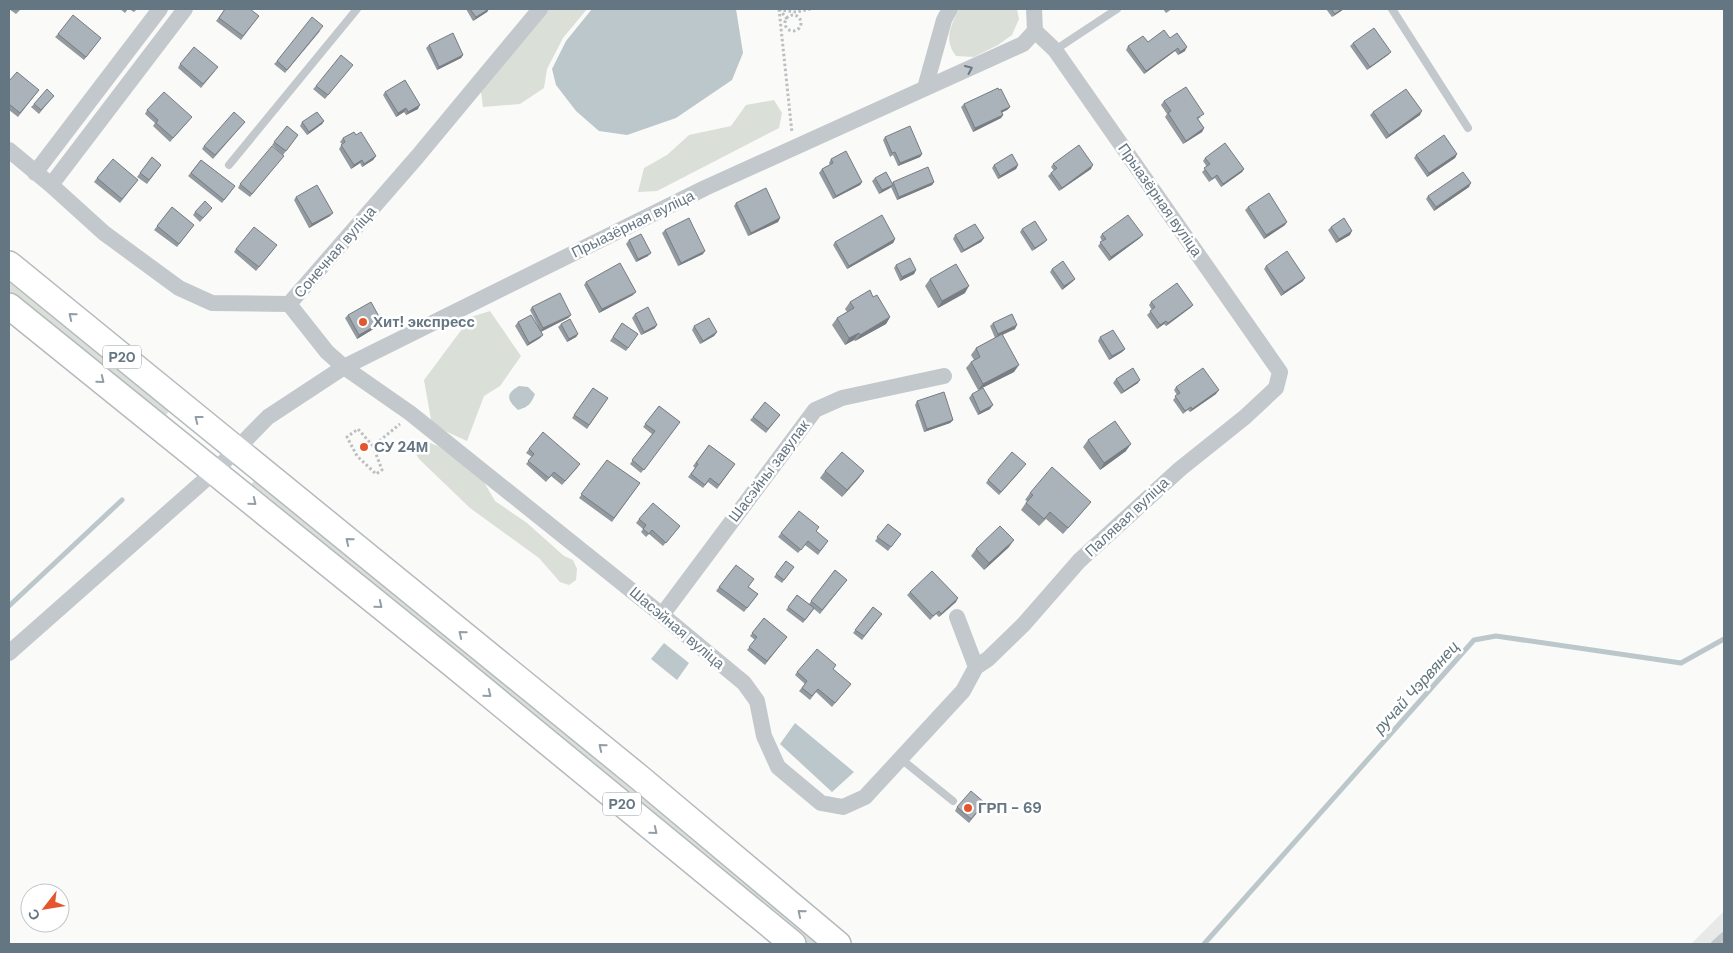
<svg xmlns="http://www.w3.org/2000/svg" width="1733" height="953" viewBox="0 0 1733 953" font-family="'DM Sans',sans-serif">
<rect width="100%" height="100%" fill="#fafaf8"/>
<path fill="#e8e9e9" d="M1723,912L1724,944H1691Z"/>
<path fill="#dadfd7" d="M547,9H587L563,38L547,69L544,88L520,104L483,107L481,92Z
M959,9H1017L1019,19L1012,35L998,45L974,57L956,56C943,39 951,26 959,9Z
M774,100L782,113L779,128L657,191L638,192L644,168L667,155L689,135L731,126L746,105Z
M9,273L173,407L164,417L9,291Z
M490,311L521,356L500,386L484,396L467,441L432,425L424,380L471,317Z
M425,441L438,446L481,477L495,501L527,523L564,556L573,560L577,569L576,580L569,585L560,582L539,558L470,508L419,459L413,449L418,442Z
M257,477L828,944H806L685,841L249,487Z"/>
<path fill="#bbc7cb" d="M592,9H736L743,53L732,80L676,118L627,135L599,131L576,111L556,85L552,69L566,41Z
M519,386L528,387L535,394C531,404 528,407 518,410C507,400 505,394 519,386Z
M664,643L689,663L677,680L651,659Z
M795,723L854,772L832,792L780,744Z"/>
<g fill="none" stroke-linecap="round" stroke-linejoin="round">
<path stroke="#bbc7cb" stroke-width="5" d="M9,606L122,500
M1204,944L1474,640L1496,636L1681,663L1724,639"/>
<defs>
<path id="primary" d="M9,264L640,778L838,944
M9,306L451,663L793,944"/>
</defs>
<use href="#primary" stroke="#b5babe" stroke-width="28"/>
<path stroke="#bbbfc2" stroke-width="3" stroke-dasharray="2.5 2.5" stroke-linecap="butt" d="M779,9L792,133
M785 23a8 8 0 1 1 16 0a8 8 0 1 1-16 0Z
M787,19L780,10L796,12L811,9
M373,446L358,429L347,437L357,456L376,474L382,470L373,446L400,424"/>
<path stroke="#c3c8cc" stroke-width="8" d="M1392,9L1468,128
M1055,50L1117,9
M229,165L357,9
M901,759L953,801
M1715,944L1724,936"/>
<path stroke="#c3c8cc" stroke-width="16" d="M925,88L944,20L950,9
M9,150L51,185L104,233L179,288L212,303L289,304L417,157L540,9
M35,173L160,9
M51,185L185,9
M289,304L327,352L344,367L410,413L662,615L744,683L757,701L764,736L778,767L821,803L843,807L865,797L963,691L976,667L957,617
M662,615L815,410L842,398L944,376
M9,653L215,471L268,417L344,367L705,188L1023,44L1035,31L1034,9
M976,667L988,659L1024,624L1079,561L1180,469L1245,417L1276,388L1280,372L1055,50L1035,31"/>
<use href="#primary" stroke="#fff" stroke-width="25"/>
</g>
<path fill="#929a9f" d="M9,9H21L16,14Z
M120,9H128L125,13Z
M129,9H137L134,12Z
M225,9L259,16L241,40L216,21Z
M466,9H489L487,12L473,21Z
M1163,9H1172L1166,13Z
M1326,9H1344L1332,17Z
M321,30L285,73L274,64L277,61Z
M58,34L101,38L84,60L55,37Z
M1170,38L1185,51L1178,55L1175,51L1144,74L1126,50L1128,46Z
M1353,43L1388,55L1367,70L1350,46Z
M429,45L463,55L461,58L437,70L426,48Z
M180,64L215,71L201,88L178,68Z
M350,68L325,99L313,89L316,86Z
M9,81L39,90L18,117L9,110Z
M999,90L1010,107L1007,110L1002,112L1003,115L1001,118L973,132L961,107L964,104Z
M385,92L418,109L406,115L404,112L396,117L383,95Z
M51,99L39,114L31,107L34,104Z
M1164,101L1201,117L1198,119L1204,128L1202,132L1183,144L1165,117L1167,114L1161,105Z
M147,110L192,117L170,142L153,126L155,123L145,114Z
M1373,112L1420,115L1386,139L1370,115Z
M324,121L322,124L307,135L300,126L302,122Z
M245,122L213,159L202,149L204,146Z
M287,126L298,135L283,155L272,145Z
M356,135L376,156L373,160L362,167L360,163L351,169L339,149L342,144L340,142L343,138Z
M885,137L922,154L920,157L898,166L893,155L890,157L883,140Z
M1457,154L1455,158L1427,177L1414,158L1416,155Z
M152,157L161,165L147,184L137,177Z
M1205,158L1244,169L1242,172L1221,187L1215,178L1209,182L1202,172L1207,167L1203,161Z
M281,159L250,197L238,188L240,184Z
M831,159L862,182L860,185L833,199L819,173L822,169L830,165L829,163Z
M201,160L235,186L222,203L188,176Z
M1053,164L1091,169L1059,191L1048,176L1051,173L1054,171L1051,167Z
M994,165H1018L1016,169L998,179L992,168Z
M97,178L138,180L120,203L94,182Z
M875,178L892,184L893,182H934L932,185L897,200L891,187L890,188L879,194L872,181Z
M1469,187L1434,211L1426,199L1428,196Z
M296,197L330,216L309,228L294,200Z
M736,203L780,218L778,222L748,236L734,206Z
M172,207L194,225L177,247L154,230Z
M1248,207L1285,225L1264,239L1245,210Z
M212,208L200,222L193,215L195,212Z
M1331,227L1350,235L1336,243L1328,230Z
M1022,229L1044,243L1032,251L1020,232Z
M665,230L703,254L678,266L662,233Z
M1102,234L1140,238L1109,261L1098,246L1102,241L1100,237Z
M955,235L984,238L981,242L961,253L953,239Z
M895,239L893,243L847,269L833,245L835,242Z
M629,240L648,256L636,262L626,244Z
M236,249H274L256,271L234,252Z
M896,265L916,270L914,274L900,281L894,268Z
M1266,266L1303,281L1281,296L1264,269Z
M1052,269L1075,279L1072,282L1062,290L1050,272Z
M930,279L965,293L938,308L925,286Z
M586,282L633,295L599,313L584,285Z
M873,297L890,317L886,324L855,341L854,340L845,345L832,325L837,318L847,312L845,309L850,302Z
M1151,302L1193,305L1190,308L1166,326L1164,324L1157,329L1147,315L1152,310L1149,305Z
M532,307L571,315L568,318L541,332L540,338L527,346L515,326L518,322L538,326L530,310Z
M635,314L655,328L641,335L632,318Z
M348,315L380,325L357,339L345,318Z
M622,323L638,334L626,351L610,341Z
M993,323L1015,329L1002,334L1014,372L978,390L966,368L971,362L974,360L971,355L976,348L995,338L990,326Z
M561,324L578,334L576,337L567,342L558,327Z
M694,326L717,332L714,336L700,344L692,330Z
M1100,337L1125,349L1122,352L1109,360L1098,341Z
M1116,379L1138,383L1121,394L1113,383Z
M1176,387L1216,394L1190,412L1188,410L1183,414L1173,400L1177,395L1174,390Z
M593,388L608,398L587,429L572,418Z
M972,394L990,409L978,415L969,398Z
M917,401L953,420L950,423L924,432L915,405Z
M659,406L680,422L641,473L630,464L652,434L643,427Z
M780,415L766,433L750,420L753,417Z
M1088,440L1126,451L1100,470L1083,447Z
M709,445L735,464L717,489L708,482L703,488L688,477L695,468L693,466Z
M529,449L578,467L562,485L551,476L546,482L526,464L532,457L526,453Z
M607,460L640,483L612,522L579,498Z
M1023,468L999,495L986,483L988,480Z
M825,471H864L842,497L820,478Z
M1030,493L1091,502L1086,508L1063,534L1046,519L1039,526L1021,510L1027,501L1025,500Z
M639,519L680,526L663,546L649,534L646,537L641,532L643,529L636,523Z
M888,524L901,534L888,551L875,541Z
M816,531L828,541L818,555L805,545L798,553L778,537L781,533Z
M1009,547L984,570L971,556L976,549Z
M786,561L794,567L782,583L774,577Z
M835,570L847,580L820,614L814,609L803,623L786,610L797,595L809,604Z
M719,587H749L758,594L744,612L716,591Z
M910,592L956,602L939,617L936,614L930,620L907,595Z
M873,607L882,614L862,640L853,633Z
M764,618L787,637L765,665L747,650L755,640L750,636Z
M833,669L851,684L832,707L816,692L810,700L799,691L805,684L795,675L797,672Z
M985,803L969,823L955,811L957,807Z"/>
<path fill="#777d82" d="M489,9L487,12L473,21L476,17Z
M1342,9H1344L1332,17L1335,14Z
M1187,47L1185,51L1178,55L1180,52Z
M1178,48L1175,51L1144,74L1146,71Z
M1391,52L1388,55L1367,70L1370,67Z
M463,55L461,58L437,70L439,67Z
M420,105L418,109L406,115L408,112Z
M1010,107L1007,110L999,114L1001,111Z
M406,108L404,112L396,117L398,113Z
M1422,111L1420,115L1386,139L1389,135Z
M1003,115L1001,118L973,132L975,128Z
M324,121L322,124L307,135L309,132Z
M1204,128L1202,132L1183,144L1186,141Z
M922,154L920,157L898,166L900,163Z
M1457,154L1455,158L1427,177L1429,173Z
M376,156L373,160L362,167L364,164Z
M362,160L360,163L351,169L354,165Z
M1018,165L1016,169L998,179L1000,176Z
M1093,165L1091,169L1059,191L1062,188Z
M1244,169L1242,172L1221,187L1223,184Z
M862,182L860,185L833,199L836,196Z
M934,182L932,185L897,200L899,197Z
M1471,183L1469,187L1434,211L1436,207Z
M893,185L890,188L879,194L882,190Z
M333,213L330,216L309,228L312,224Z
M780,218L778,222L748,236L751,233Z
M1287,222L1285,225L1264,239L1266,235Z
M1352,231L1350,235L1336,243L1339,239Z
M1143,235L1140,238L1109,261L1111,257Z
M984,238L981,242L961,253L964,250Z
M895,239L893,243L847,269L849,266Z
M1047,240L1044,243L1032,251L1035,248Z
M705,251L703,254L678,266L681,263Z
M651,253L648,256L636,262L638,259Z
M916,270L914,274L900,281L902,277Z
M1305,278L1303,281L1281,296L1284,292Z
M1075,279L1072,282L1062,290L1064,286Z
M969,286L965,293L938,308L942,301Z
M636,292L633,295L599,313L602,309Z
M1193,305L1190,308L1166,326L1168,323Z
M571,315L568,318L540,332L543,328Z
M890,317L886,324L855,341L860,335Z
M1166,321L1164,324L1157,329L1160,325Z
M382,322L380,325L357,339L359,335Z
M657,325L655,328L641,335L644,332Z
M1017,325L1015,329L996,338L998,334Z
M717,332L714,336L700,344L703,341Z
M859,333L854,340L845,345L849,338Z
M578,334L576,337L567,342L569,339Z
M543,335L540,338L527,346L529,343Z
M1125,349L1122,352L1109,360L1112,356Z
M1019,365L1014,372L978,390L983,384Z
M1140,380L1138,383L1121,394L1124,391Z
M1219,390L1216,394L1190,412L1192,409Z
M993,405L990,409L978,415L980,412Z
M953,420L950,423L924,432L927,429Z
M1131,444L1126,451L1100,470L1104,463Z
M864,471L859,478L842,497L847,490Z
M1014,540L1009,547L984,570L989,563Z
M958,598L956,602L939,617L941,614Z"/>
<path fill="#aab3b9" stroke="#777d82" d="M225,9H250L259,16L243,36L219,18Z
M470,9H489L476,17Z
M1331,9H1342L1335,14Z
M73,15L101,38L86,57L58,34Z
M312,17L323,26L287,70L277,61Z
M1374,28L1391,52L1370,67L1353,43Z
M1164,30L1170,38L1177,33L1187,47L1180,52L1178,48L1146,71L1128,46L1143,36L1148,42Z
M453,33L463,55L439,67L429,45Z
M194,47L218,67L203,84L180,64Z
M341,55L353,65L328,95L316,86Z
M17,72L39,90L20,113L9,104V81Z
M405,80L420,105L408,112L406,108L398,113L385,92Z
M1186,87L1204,114L1197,118L1204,128L1186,141L1168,113L1171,111L1164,101Z
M998,88L999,90L1001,89L1010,107L1001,111L1003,115L975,128L964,104Z
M47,89L54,96L41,110L34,104Z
M1406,89L1422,111L1389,135L1373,112Z
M164,92L192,117L173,138L156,123L158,120L147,110Z
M234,112L245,122L215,155L204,146Z
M317,112L324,121L309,132L302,122Z
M287,126L298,135L286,151L274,142Z
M910,126L922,154L900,163L895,152L892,153L885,137Z
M354,132L356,135L361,132L376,156L364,164L362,160L354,165L341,145L345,142L343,138Z
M1444,135L1457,154L1429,173L1416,155Z
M1225,143L1244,169L1223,184L1217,175L1212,179L1204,168L1210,164L1205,158Z
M1079,145L1093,165L1062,188L1051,173L1057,168L1053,164Z
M272,146L284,156L252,194L240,184Z
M846,151L862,182L836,196L822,169L833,163L831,159Z
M1012,154L1018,165L1000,176L994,165Z
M152,157L161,165L149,180L140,173Z
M113,159L138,180L122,199L97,178Z
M201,160L235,186L224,200L191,173Z
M928,167L934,182L899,197L893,182Z
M886,172L893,185L882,190L875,178Z
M1463,172L1471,183L1436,207L1428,196Z
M317,185L333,213L312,224L296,197Z
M766,188L780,218L751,233L736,203Z
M1269,193L1287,222L1266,235L1248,207Z
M205,201L212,208L203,218L195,212Z
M172,207L194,225L179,244L157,226Z
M882,215L895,239L849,266L835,242Z
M1128,215L1143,235L1111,257L1100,242L1106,239L1102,234Z
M689,218L705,251L681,263L665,230Z
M1344,218L1352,231L1339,239L1331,227Z
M1035,221L1047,240L1035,248L1022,229Z
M975,224L984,238L964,250L955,235Z
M254,227L277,245L259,267L236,249Z
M641,234L651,253L638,259L629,240Z
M1287,251L1305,278L1284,292L1266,266Z
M910,258L916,270L902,277L896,265Z
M1063,261L1075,279L1064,286L1052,269Z
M620,263L636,292L602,309L586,282Z
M956,264L969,286L942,301L930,279Z
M1177,283L1193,305L1168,323L1166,321L1160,325L1150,311L1155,307L1151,302Z
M870,290L873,297L877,295L890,317L860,335L859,333L849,338L837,318L854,308L850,302Z
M560,293L571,315L543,328L532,307Z
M371,302L382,322L359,335L348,315Z
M648,307L657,325L644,332L635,314Z
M1012,314L1017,325L998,334L993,323Z
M531,315L543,335L529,343L518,322Z
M709,318L717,332L703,341L694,326Z
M570,319L578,334L569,339L561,324Z
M622,323L638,334L628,348L613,337Z
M1113,330L1125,349L1112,356L1100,337Z
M1002,334L1019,365L983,384L971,362L980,357L976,348Z
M1133,368L1140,380L1124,391L1116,379Z
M1203,368L1219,390L1192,409L1191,407L1185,411L1175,396L1180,393L1176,387Z
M593,388L608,398L589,425L574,415Z
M983,388L993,405L980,412L972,394Z
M944,392L953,420L927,429L917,401Z
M765,402L780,415L768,429L753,417Z
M659,406L680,422L644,470L632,460L655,431L645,424Z
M1115,421L1131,444L1104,463L1088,440Z
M543,432L580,464L565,481L554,472L549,478L528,461L534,454L529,449Z
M709,445L735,464L719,485L710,478L705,485L691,474L698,464L696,463Z
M842,452L864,471L847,490L825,471Z
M1012,452L1026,464L1001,492L988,480Z
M607,460L640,483L614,518L581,494Z
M1052,467L1091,502L1068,528L1050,512L1044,519L1026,503L1033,495L1030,493Z
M653,503L680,526L666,543L652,530L649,534L643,529L646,525L639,519Z
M799,511L819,527L816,531L828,541L820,551L808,541L801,550L781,533Z
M888,524L901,534L891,547L877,537Z
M1000,526L1014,540L989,563L976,549Z
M786,561L794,567L784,580L776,574Z
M736,565L754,579L748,587L758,594L747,608L719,587Z
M835,570L847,580L822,610L811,601Z
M932,571L958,598L941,614L939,611L933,616L910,592Z
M797,595L814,608L805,620L788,607Z
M873,607L882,614L864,636L855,630Z
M764,618L787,637L767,661L749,647L757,637L752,633Z
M817,649L836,665L833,669L851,684L835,703L818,689L812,696L802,688L807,681L797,672Z
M971,791L985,803L971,819L957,807Z"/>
<defs><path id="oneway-chevron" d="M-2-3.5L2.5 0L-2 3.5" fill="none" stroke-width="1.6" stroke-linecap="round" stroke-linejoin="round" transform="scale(1.25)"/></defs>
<use stroke="#6a7a87" href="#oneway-chevron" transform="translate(969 69) rotate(-24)"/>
<g stroke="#939fa8">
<use href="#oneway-chevron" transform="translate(72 316) rotate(-141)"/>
<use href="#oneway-chevron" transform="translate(101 380) rotate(39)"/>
<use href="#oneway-chevron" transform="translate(198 419) rotate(-142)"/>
<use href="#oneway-chevron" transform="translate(253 502) rotate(39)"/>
<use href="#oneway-chevron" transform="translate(349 541) rotate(-141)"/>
<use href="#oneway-chevron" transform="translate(379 605) rotate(39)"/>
<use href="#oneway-chevron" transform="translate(462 634) rotate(-141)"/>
<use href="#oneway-chevron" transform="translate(488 694) rotate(39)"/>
<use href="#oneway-chevron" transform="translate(602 747) rotate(-141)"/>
<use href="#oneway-chevron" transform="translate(654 831) rotate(39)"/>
<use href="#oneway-chevron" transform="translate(801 913) rotate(-140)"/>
</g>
<g fill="#e4572e" stroke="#fff" stroke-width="2">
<circle cx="363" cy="322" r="5"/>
<circle cx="364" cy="447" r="5"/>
<circle cx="968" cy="808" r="5"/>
</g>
<g text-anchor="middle" stroke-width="5" stroke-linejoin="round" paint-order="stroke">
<g fill="#fff" stroke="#939fa8" stroke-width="1">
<rect x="103" y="345.5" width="38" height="23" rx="4"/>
<rect x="603" y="792.5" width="38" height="23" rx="4"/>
</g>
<g font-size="14" font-weight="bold" fill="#657683">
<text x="122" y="362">Р20</text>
<text x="622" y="809">Р20</text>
</g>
<g font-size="15" fill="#657683" stroke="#fff">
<text transform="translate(1160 200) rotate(55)" y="5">Прыазёрная вуліца</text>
<text transform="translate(633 224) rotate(-26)" y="5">Прыазёрная вуліца</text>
<text transform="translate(335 252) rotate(-49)" y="5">Сонечная вуліца</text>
<text transform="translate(769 471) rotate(-53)" y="5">Шасэйны завулак</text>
<text transform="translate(1127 517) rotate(-43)" y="5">Палявая вуліца</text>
<text transform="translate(677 628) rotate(40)" y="5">Шасэйная вуліца</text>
</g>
<g font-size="15" font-weight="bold" fill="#657683" stroke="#fff" text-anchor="start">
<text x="373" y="327">Хит! экспресс</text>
<text x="374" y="452">СУ 24М</text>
<text x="978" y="813">ГРП - 69</text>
</g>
<g font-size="16" font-style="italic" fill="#60757c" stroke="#fff">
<text transform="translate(1416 687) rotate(-48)" y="6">ручай Чэрвянец</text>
</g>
</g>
<rect width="1733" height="953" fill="none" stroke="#657683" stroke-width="20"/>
<g transform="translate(45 908) rotate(239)"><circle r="24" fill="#ffffff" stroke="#c1c8cd"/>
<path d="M0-4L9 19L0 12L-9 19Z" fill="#e4572e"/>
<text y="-8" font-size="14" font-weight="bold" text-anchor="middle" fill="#657683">С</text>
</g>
</svg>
